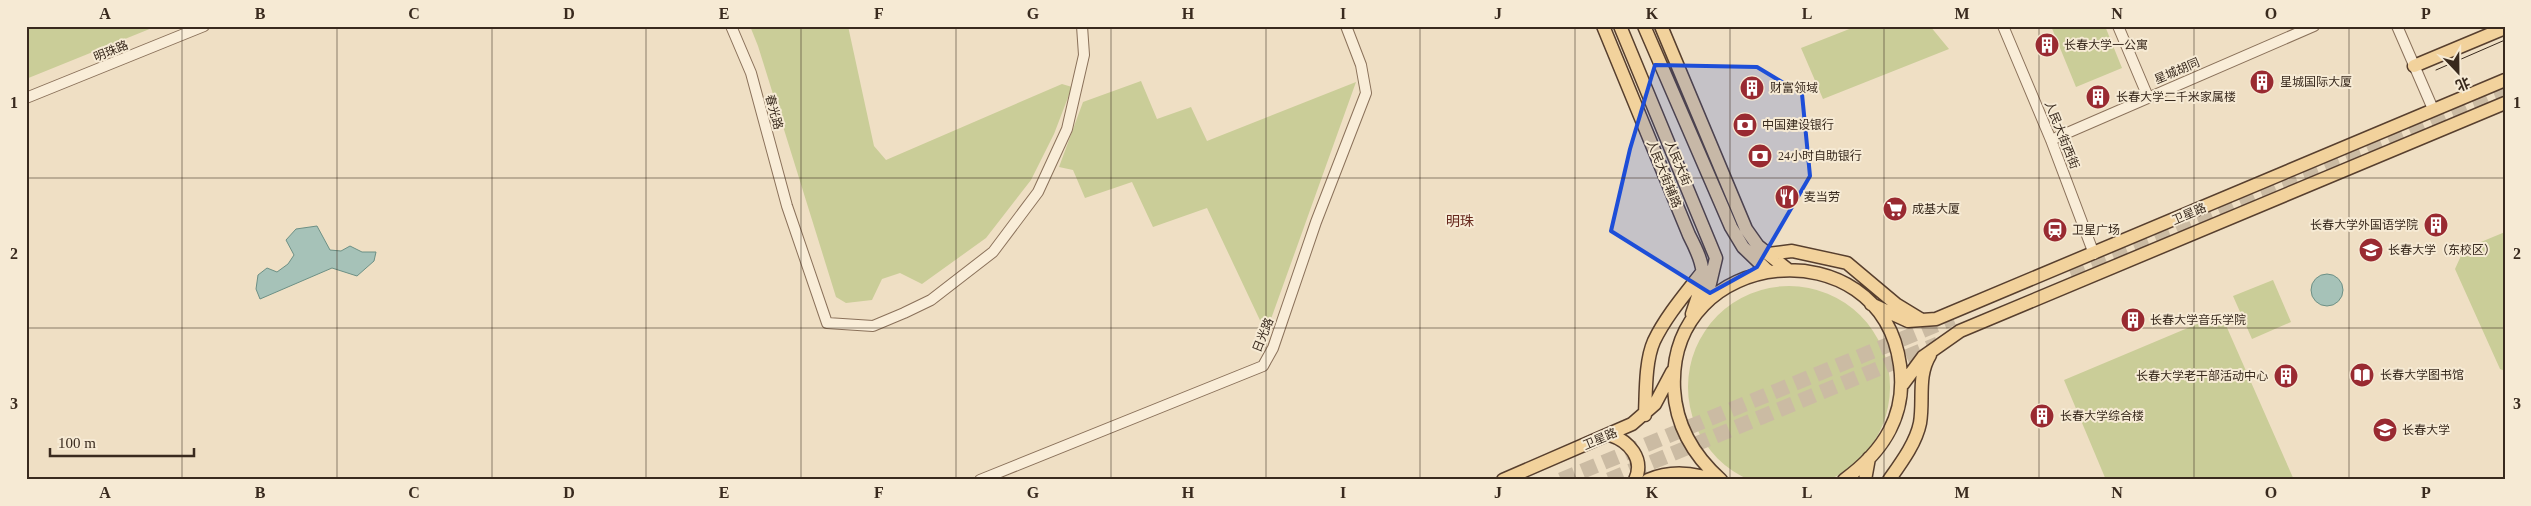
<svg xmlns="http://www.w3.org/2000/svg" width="2531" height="506" viewBox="0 0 2531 506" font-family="'Times New Roman','Noto Sans SC',serif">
<rect width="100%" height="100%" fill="#efdfc4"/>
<path fill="#cacd98" d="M26,26H157L26,79Z
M750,26H848L874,146L886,160L1062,84L1072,87L1054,134L1031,180L986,238L922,284L900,273L882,279L872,300L846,303L836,297L758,46Z
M1857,26H1930L1949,49L1823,99L1801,48Z
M2051,26H2105L2122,68L2076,87Z
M1141,81L1157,119L1191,107L1207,141L1356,82L1266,333L1207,208L1153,227L1132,182L1085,198L1073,170L1059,167L1083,102Z
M2505,232V371L2500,369L2455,269L2464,249Z
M2273,280L2291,322L2252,339L2233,296Z
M1688 387a101 101 0 1 1 202 0a101 101 0 1 1-202 0Z
M2221,314L2294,480H2106L2064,380Z"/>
<path fill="#a6c2b8" stroke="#6d9085" d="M317,226L330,250L341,251L350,246L362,252H376L374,261L357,276L332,268L260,299L256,289L258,275L267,268L277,272L288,264L294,255L286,240L296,229Z
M2311 290a16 16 0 1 1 32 0a16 16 0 1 1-32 0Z"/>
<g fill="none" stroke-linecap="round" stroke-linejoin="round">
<path stroke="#cbbba3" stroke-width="15" stroke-dasharray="15 8" stroke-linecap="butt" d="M2069,270L2505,90
M1561,480L1953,318
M1609,480L1938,344"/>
<defs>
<path id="minor" d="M731,26L751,73L787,206L827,323L873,326L904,313L931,300L993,252L1038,192L1067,129L1084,55L1082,26
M2003,26L2051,140L2094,254
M2118,26L2148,97
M2397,26L2433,109
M26,98L204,26
M2051,140L2314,26
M980,480L1263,366L1273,348L1316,222L1366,93L1361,65L1346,26"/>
<path id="major" d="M1603,26L1689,235C1708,272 1705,275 1692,314
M1620,26L1716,258L1707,296
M1644,26L1731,227L1743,247L1768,271
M1661,26L1746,229L1758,246L1787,269
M2414,66L2505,28
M1768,254L1792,251L1847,263L1897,305L1920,319
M1871,304L1908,321L1936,319L2505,80
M1903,384L1923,357L1960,331L2505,103
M1645,415C1646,393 1645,361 1654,341C1666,316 1686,293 1703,271
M1610,435C1629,441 1645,459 1635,480
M1503,480L1632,424L1655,404L1672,372
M1648,480C1671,470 1693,473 1716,480
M1721,480C1694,456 1676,426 1674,389C1667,245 1881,226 1900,365C1907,415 1884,451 1844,480
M1865,480L1869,458
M1889,480C1901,463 1916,443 1920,423C1924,400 1917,376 1930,355"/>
</defs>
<use href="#minor" stroke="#8a715a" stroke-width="12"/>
<use href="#major" stroke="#573f2e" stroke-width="15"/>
<use href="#minor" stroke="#f9edd8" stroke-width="10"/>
<use href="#major" stroke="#f2d29c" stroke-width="12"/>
<path stroke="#392a1e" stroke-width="1" d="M2436,70L2505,40"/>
</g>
<path fill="#1d4ed8" fill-opacity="0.2" stroke="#1d4ed8" stroke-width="4" stroke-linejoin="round" d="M1655,65L1757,67L1802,94L1810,176L1757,267L1710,293L1611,231L1630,149Z"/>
<path fill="none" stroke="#392a1e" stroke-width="1" stroke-opacity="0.55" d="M182,26V480M337,26V480M492,26V480M646,26V480M801,26V480M956,26V480M1111,26V480M1266,26V480M1420,26V480M1575,26V480M1730,26V480M1884,26V480M2039,26V480M2194,26V480M2349,26V480M26,178H2505M26,328H2505"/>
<defs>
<symbol id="building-disc" viewBox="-11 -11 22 22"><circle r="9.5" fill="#992a31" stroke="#f6ead4"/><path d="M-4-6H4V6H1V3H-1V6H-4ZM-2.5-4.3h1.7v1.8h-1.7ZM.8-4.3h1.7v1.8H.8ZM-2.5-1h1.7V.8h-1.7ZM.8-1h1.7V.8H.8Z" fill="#fff"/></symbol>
<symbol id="bank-disc" viewBox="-11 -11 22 22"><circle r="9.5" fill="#992a31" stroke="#f6ead4"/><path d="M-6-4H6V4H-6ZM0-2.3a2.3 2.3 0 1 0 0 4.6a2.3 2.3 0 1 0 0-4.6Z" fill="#fff"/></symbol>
<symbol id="restaurant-disc" viewBox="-11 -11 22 22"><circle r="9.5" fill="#992a31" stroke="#f6ead4"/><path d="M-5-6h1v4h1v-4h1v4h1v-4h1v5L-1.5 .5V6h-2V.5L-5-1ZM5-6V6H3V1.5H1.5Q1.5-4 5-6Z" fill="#fff"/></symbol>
<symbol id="supermarket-disc" viewBox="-11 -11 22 22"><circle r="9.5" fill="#992a31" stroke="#f6ead4"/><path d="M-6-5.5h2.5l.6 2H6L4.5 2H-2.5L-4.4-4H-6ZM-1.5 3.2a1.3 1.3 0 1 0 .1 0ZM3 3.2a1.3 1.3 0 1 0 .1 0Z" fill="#fff"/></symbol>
<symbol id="station-disc" viewBox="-11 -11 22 22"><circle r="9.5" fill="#992a31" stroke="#f6ead4"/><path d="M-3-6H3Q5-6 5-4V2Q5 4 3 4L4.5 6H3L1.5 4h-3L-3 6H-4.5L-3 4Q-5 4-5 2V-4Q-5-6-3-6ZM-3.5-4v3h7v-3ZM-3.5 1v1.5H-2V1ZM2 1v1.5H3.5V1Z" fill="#fff"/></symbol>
<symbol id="university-disc" viewBox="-11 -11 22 22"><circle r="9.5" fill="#992a31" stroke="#f6ead4"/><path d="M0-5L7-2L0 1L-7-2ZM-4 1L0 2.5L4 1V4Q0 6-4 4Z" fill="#fff"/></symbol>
<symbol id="library-disc" viewBox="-11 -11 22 22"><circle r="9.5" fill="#992a31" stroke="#f6ead4"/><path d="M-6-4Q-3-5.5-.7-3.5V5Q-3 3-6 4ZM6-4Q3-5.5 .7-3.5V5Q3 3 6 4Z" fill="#fff"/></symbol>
</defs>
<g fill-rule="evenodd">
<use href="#building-disc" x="2033" y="31" width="28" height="28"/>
<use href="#building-disc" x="2248" y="68" width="28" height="28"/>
<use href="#building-disc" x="1738" y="74" width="28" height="28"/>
<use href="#building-disc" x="2084" y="83" width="28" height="28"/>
<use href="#bank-disc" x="1731" y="111" width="28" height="28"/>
<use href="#bank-disc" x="1746" y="142" width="28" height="28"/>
<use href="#restaurant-disc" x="1773" y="183" width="28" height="28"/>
<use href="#supermarket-disc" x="1881" y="195" width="28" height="28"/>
<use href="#building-disc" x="2422" y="211" width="28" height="28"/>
<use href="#station-disc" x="2041" y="216" width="28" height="28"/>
<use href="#university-disc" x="2357" y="236" width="28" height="28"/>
<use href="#building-disc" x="2119" y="306" width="28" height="28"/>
<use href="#library-disc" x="2348" y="361" width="28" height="28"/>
<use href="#building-disc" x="2272" y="362" width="28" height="28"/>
<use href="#building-disc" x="2028" y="402" width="28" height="28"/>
<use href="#university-disc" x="2371" y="416" width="28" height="28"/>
</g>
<g text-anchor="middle" stroke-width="4" stroke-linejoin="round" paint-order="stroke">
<g font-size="12" fill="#392a1e" stroke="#f6ead4" text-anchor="start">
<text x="2064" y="49">长春大学一公寓</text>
<text x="2280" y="86">星城国际大厦</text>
<text x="1770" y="92">财富领域</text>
<text x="2116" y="101">长春大学二千米家属楼</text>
<text x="1762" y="129">中国建设银行</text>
<text x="1778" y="160">24小时自助银行</text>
<text x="1804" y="201">麦当劳</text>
<text x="1912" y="213">成基大厦</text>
<text x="2418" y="229" text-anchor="end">长春大学外国语学院</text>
<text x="2072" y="234">卫星广场</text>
<text x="2388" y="254">长春大学（东校区）</text>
<text x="2150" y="324">长春大学音乐学院</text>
<text x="2380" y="379">长春大学图书馆</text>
<text x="2268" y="380" text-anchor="end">长春大学老干部活动中心</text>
<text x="2060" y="420">长春大学综合楼</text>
<text x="2402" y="434">长春大学</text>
</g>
<g font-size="12" fill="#392a1e" stroke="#f6ead4">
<text transform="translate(111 51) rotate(-22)" y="4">明珠路</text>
<text transform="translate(2177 71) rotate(-23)" y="4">星城胡同</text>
<text transform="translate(774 112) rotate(75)" y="4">春光路</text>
<text transform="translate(2062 135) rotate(68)" y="4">人民大街西街</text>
<text transform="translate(1678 163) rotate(67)" y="4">人民大街</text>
<text transform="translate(1664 174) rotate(68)" y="4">人民大街辅路</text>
<text transform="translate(2189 214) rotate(-23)" y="4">卫星路</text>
<text transform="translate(1263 335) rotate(-68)" y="4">日光路</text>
<text transform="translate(1600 439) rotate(-23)" y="4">卫星路</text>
</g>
<g font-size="14" fill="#67281d" stroke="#f6ead4">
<text x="1460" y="226">明珠</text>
</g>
</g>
<rect width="2531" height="506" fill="none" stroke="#f6ead4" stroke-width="55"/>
<g transform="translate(2458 72) rotate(158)" stroke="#f6ead4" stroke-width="4" paint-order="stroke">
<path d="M0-4L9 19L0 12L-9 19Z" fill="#392a1e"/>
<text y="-8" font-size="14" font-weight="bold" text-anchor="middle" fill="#392a1e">北</text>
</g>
<path d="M50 448v8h144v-8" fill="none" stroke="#392a1e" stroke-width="2.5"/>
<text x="58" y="448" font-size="15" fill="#392a1e" stroke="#f6ead4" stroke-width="4" paint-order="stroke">100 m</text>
<rect x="28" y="28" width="2476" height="450" fill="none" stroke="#392a1e" stroke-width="2"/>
<g font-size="16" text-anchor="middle" font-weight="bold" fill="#392a1e">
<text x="105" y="19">A</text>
<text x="260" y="19">B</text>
<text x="414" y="19">C</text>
<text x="569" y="19">D</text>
<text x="724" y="19">E</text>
<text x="879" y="19">F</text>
<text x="1033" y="19">G</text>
<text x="1188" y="19">H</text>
<text x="1343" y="19">I</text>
<text x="1498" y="19">J</text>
<text x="1652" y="19">K</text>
<text x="1807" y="19">L</text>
<text x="1962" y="19">M</text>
<text x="2117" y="19">N</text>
<text x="2271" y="19">O</text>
<text x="2426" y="19">P</text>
<text x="14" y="108">1</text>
<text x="2517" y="108">1</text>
<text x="14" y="259">2</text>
<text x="2517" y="259">2</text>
<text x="14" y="409">3</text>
<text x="2517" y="409">3</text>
<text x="105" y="498">A</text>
<text x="260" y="498">B</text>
<text x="414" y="498">C</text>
<text x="569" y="498">D</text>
<text x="724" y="498">E</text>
<text x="879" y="498">F</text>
<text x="1033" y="498">G</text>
<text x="1188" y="498">H</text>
<text x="1343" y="498">I</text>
<text x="1498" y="498">J</text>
<text x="1652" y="498">K</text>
<text x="1807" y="498">L</text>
<text x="1962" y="498">M</text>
<text x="2117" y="498">N</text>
<text x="2271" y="498">O</text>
<text x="2426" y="498">P</text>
</g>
</svg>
